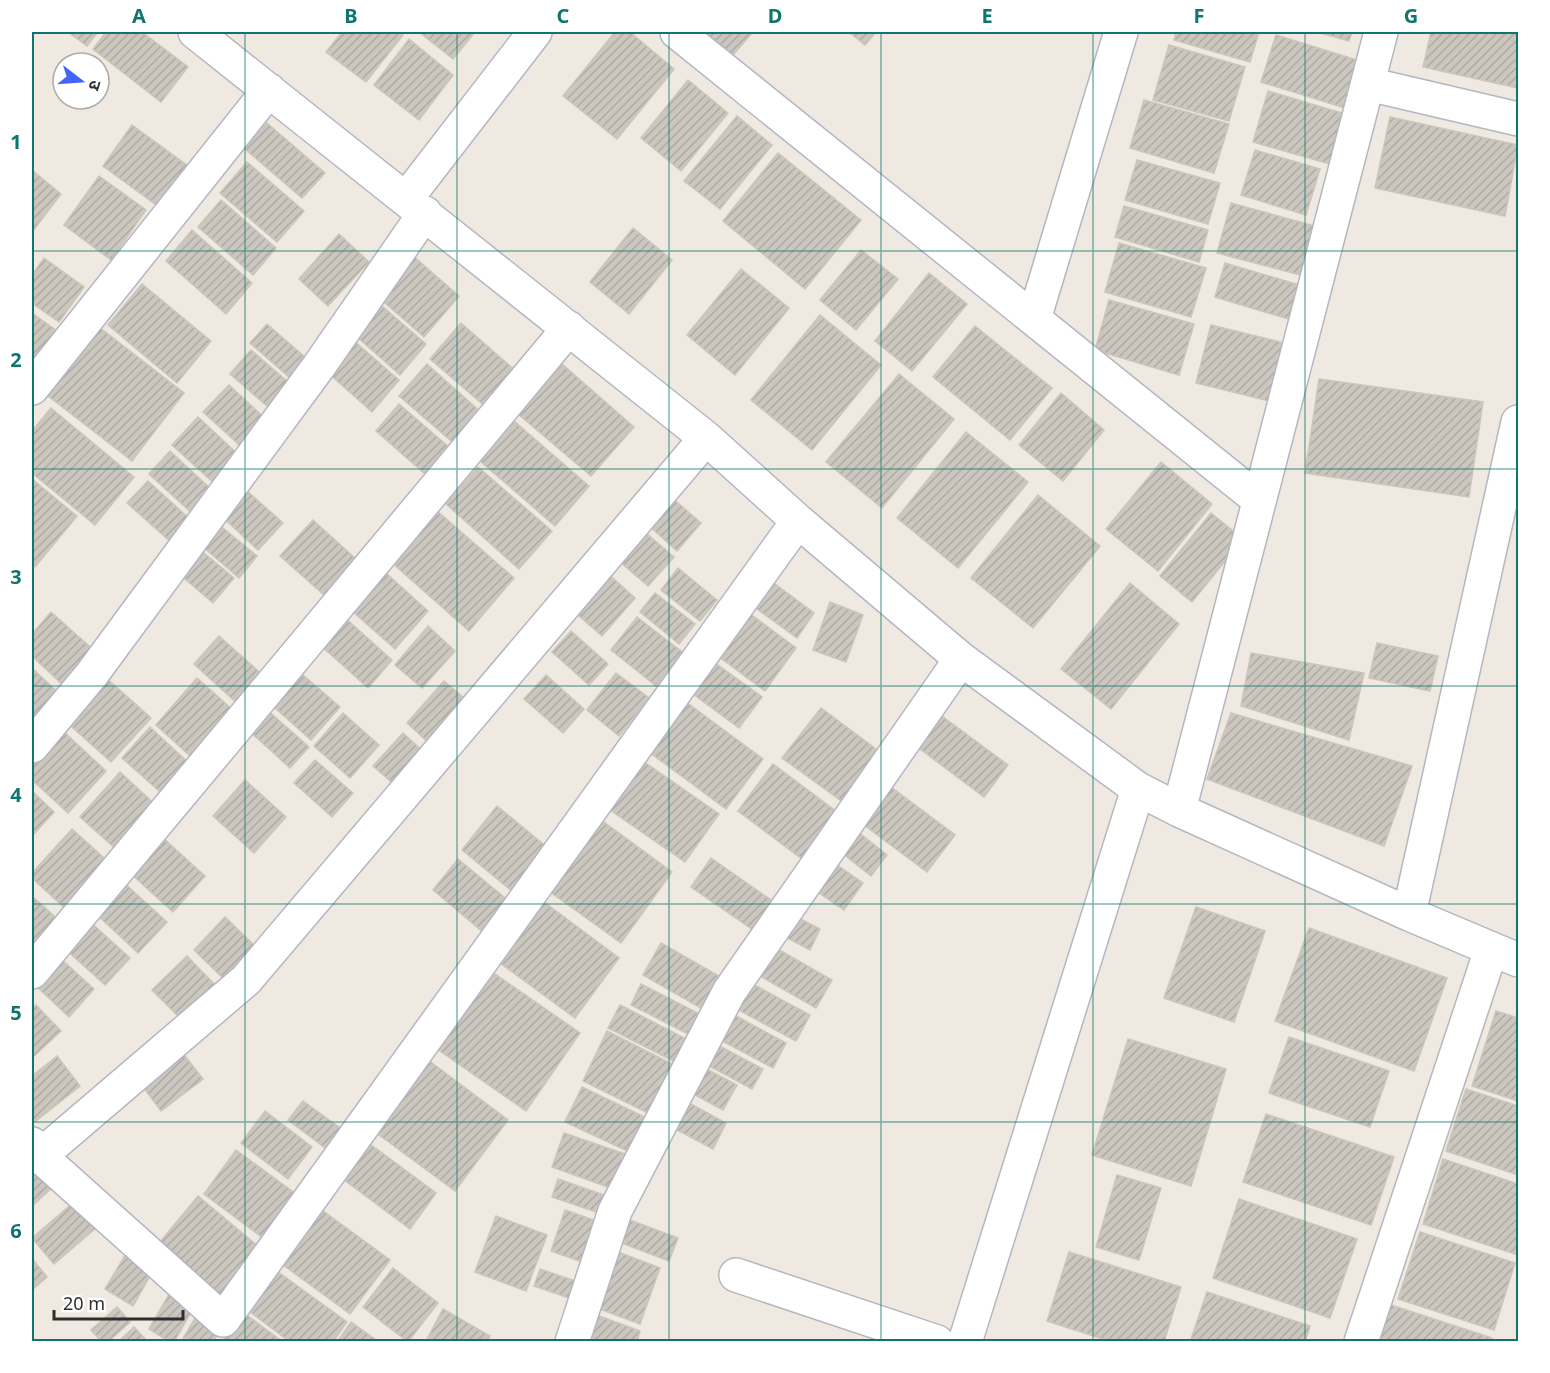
<svg xmlns="http://www.w3.org/2000/svg" width="1550" height="1373" viewBox="0 0 1550 1373" font-family="'Noto Sans','Noto Sans Devanagari',sans-serif">
<defs>
<pattern id="building-hatch" width="6" height="6" patternUnits="userSpaceOnUse" patternTransform="scale(1.5)"><rect width="6" height="6" fill="#cbc7bf"/><path d="M-1 1l2-2M0 6l6-6M5 7l2-2" fill="none" stroke="#afaba4"/></pattern>
</defs>
<rect width="100%" height="100%" fill="#efe9e1"/>
<path fill="url(#building-hatch)" stroke="#cbc5ba" stroke-width="1.5" d="M68,32H98L87,46Z
M106,32H142L188,67L161,102L93,49Z
M342,32H398L403,35L366,82L326,52Z
M419,32H475L453,59Z
M615,32H630L674,69L617,139L563,96Z
M705,32H753L733,55Z
M849,32H876L865,45Z
M1176,32H1259L1250,62L1174,40Z
M1317,32H1352L1349,41Z
M1431,32H1518V88L1423,67Z
M1276,35L1360,61L1345,108L1261,82Z
M409,39L453,75L419,120L374,85Z
M1169,45L1245,67L1229,121L1153,100Z
M688,80L728,113L681,171L641,138Z
M1268,91L1352,116L1337,166L1253,142Z
M1144,100L1229,124L1214,173L1130,148Z
M737,116L772,145L720,209L684,181Z
M1390,117L1518,145L1505,216L1375,188Z
M267,123L325,173L302,198L245,149Z
M132,125L188,166L159,207L103,166Z
M1255,150L1320,169L1306,215L1241,195Z
M778,153L861,220L805,289L723,221Z
M1137,160L1220,183L1208,224L1125,200Z
M247,162L304,211L277,242L220,193Z
M32,170L61,194L32,232Z
M99,176L146,210L111,260L64,225Z
M221,200L276,248L253,275L198,227Z
M1231,203L1322,228L1308,277L1217,253Z
M1124,206L1208,230L1199,262L1115,237Z
M633,228L672,260L629,314L590,282Z
M192,230L252,283L226,314L166,261Z
M339,234L369,262L328,306L299,279Z
M1119,243L1206,268L1191,317L1105,292Z
M861,250L898,279L856,330L820,300Z
M412,255L459,296L424,337L377,296Z
M44,258L84,287L59,322L32,303V275Z
M1225,263L1306,287L1295,321L1215,297Z
M741,269L789,308L735,375L687,335Z
M929,273L967,304L912,371L875,341Z
M142,284L211,341L177,383L108,325Z
M1109,300L1194,324L1179,375L1095,350Z
M382,306L426,344L400,375L356,336Z
M32,313L57,331L32,366Z
M820,315L881,365L812,450L751,400Z
M461,323L517,372L487,408L430,359Z
M267,324L314,365L297,384L250,343Z
M1211,325L1296,346L1281,404L1196,383Z
M975,326L1052,388L1010,440L933,377Z
M99,327L184,393L132,461L47,395Z
M353,340L399,380L372,412L326,371Z
M251,350L295,388L274,412L230,374Z
M427,364L484,415L457,446L399,396Z
M562,364L634,427L591,476L518,414Z
M899,374L954,419L882,508L826,462Z
M1319,379L1483,402L1469,497L1305,473Z
M229,385L272,425L247,452L203,412Z
M1061,393L1104,430L1063,481L1019,445Z
M399,404L457,454L433,481L376,431Z
M51,408L134,477L95,525L32,473V431Z
M198,417L243,459L217,486L172,445Z
M514,421L589,486L555,526L480,461Z
M966,432L1028,482L958,568L897,518Z
M170,451L215,493L194,515L149,474Z
M1161,462L1212,504L1158,571L1106,529Z
M478,467L552,531L519,569L446,504Z
M32,479L77,516L35,567L32,564Z
M148,481L193,522L173,544L127,503Z
M238,483L283,523L258,550L215,510Z
M1038,495L1100,546L1033,628L971,578Z
M671,497L701,523L677,551L647,524Z
M436,510L514,578L469,631L391,562Z
M1211,513L1243,539L1192,602L1160,576Z
M212,519L257,556L239,578L195,540Z
M313,520L356,559L324,595L280,556Z
M646,533L674,557L648,586L620,562Z
M192,543L234,578L213,603L171,567Z
M678,568L717,600L700,621L661,590Z
M604,570L635,598L602,636L570,608Z
M386,573L428,611L395,649L352,611Z
M771,581L814,613L797,638L753,606Z
M1130,583L1179,624L1111,709L1061,669Z
M655,593L695,624L679,644L640,612Z
M830,602L863,615L846,662L813,650Z
M51,612L98,654L67,689L32,656V634Z
M749,613L796,648L765,691L718,656Z
M343,616L392,660L368,688L319,644Z
M637,617L682,652L656,686L611,650Z
M428,626L455,651L422,688L395,665Z
M571,631L608,664L589,685L552,652Z
M219,636L265,677L240,706L194,664Z
M1377,643L1438,656L1430,691L1369,678Z
M1251,653L1364,673L1349,740L1241,706Z
M707,657L762,697L739,728L685,688Z
M32,668L65,699L32,735Z
M296,669L340,707L311,740L267,701Z
M616,673L649,698L619,736L587,710Z
M546,675L584,709L563,733L524,699Z
M104,676L151,718L111,762L64,720Z
M197,678L242,718L200,765L156,725Z
M444,681L469,702L431,745L407,723Z
M678,696L763,759L726,809L641,746Z
M265,708L309,747L290,768L247,729Z
M821,708L888,758L851,808L782,758Z
M935,711L1008,765L984,797L912,743Z
M343,713L379,745L350,778L314,746Z
M1231,713L1412,766L1384,846L1207,779Z
M150,727L194,768L167,798L122,758Z
M62,730L106,771L68,813L32,780V763Z
M403,733L425,753L396,786L373,766Z
M637,757L719,814L685,862L603,805Z
M315,760L353,793L332,817L294,783Z
M773,764L845,818L810,865L738,811Z
M120,772L158,807L118,851L80,817Z
M245,780L286,817L254,853L213,816Z
M887,784L955,835L927,872L860,822Z
M32,791L54,812L32,836Z
M497,806L548,848L513,892L462,850Z
M593,814L672,872L621,943L542,886Z
M853,828L887,855L871,876L837,849Z
M72,829L113,866L70,913L32,878V873Z
M162,837L205,876L173,912L130,873Z
M711,858L778,905L759,934L691,887Z
M827,858L863,883L844,910L809,886Z
M458,859L510,902L484,933L433,890Z
M122,881L167,922L138,953L94,912Z
M32,896L65,926L32,951Z
M540,899L619,958L575,1018L496,960Z
M1196,907L1265,931L1234,1022L1164,998Z
M787,912L820,929L810,950L776,932Z
M225,917L260,951L229,984L194,950Z
M89,921L130,958L105,985L64,948Z
M1309,928L1447,978L1414,1071L1275,1021Z
M661,943L731,983L713,1015L643,975Z
M767,943L832,980L816,1008L751,971Z
M187,956L221,991L187,1025L152,990Z
M60,958L94,989L69,1017L35,985Z
M488,969L580,1033L526,1111L433,1046Z
M749,982L810,1015L796,1041L735,1008Z
M641,984L711,1020L700,1040L631,1005Z
M36,1005L61,1031L32,1058V1010Z
M620,1005L694,1043L683,1066L608,1028Z
M725,1010L786,1043L773,1068L711,1035Z
M1496,1011L1518,1018V1101L1472,1086Z
M607,1031L680,1068L656,1117L583,1081Z
M1289,1037L1389,1071L1370,1127L1269,1093Z
M1128,1039L1226,1069L1191,1186L1092,1155Z
M708,1040L763,1069L752,1089L698,1060Z
M178,1047L203,1079L161,1111L137,1079Z
M57,1056L80,1086L32,1124V1076Z
M428,1060L508,1120L455,1191L374,1131Z
M697,1064L737,1085L723,1110L684,1089Z
M582,1087L653,1121L636,1155L565,1122Z
M1466,1089L1518,1106V1175L1446,1151Z
M678,1097L726,1123L713,1149L664,1123Z
M303,1101L347,1133L332,1153L288,1120Z
M265,1111L312,1147L288,1179L241,1143Z
M1266,1114L1394,1157L1371,1225L1243,1182Z
M564,1133L631,1156L619,1191L552,1167Z
M366,1141L436,1193L410,1229L339,1176Z
M236,1150L304,1200L271,1244L204,1194Z
M1443,1159L1518,1184V1255L1423,1224Z
M32,1160L54,1186L32,1206Z
M1117,1175L1161,1188L1139,1260L1096,1247Z
M558,1179L604,1195L599,1213L552,1197Z
M198,1196L265,1252L223,1303L156,1247Z
M1239,1199L1357,1239L1330,1318L1213,1278Z
M74,1202L96,1228L54,1264L32,1238Z
M315,1205L390,1260L350,1314L275,1259Z
M565,1210L605,1224L591,1265L551,1251Z
M496,1216L547,1235L526,1291L475,1272Z
M619,1216L678,1238L669,1261L611,1239Z
M1420,1232L1515,1263L1494,1330L1398,1299Z
M610,1249L660,1268L640,1324L589,1305Z
M127,1252L154,1269L133,1306L105,1289Z
M1069,1252L1181,1287L1164,1342H1112L1047,1321Z
M34,1261L47,1277L32,1290V1264Z
M393,1268L438,1303L408,1342L363,1307Z
M274,1269L347,1322L333,1342H290L245,1308Z
M540,1269L584,1284L578,1301L534,1286Z
M171,1291L195,1305L174,1342H170L149,1329Z
M1207,1292L1310,1326L1305,1342H1190Z
M1391,1305L1492,1338L1491,1342H1379Z
M117,1307L130,1322L108,1342H102L91,1330Z
M443,1309L490,1336L487,1342L426,1341Z
M588,1312L640,1331L637,1342H577Z
M244,1313L283,1342H222Z
M197,1315L221,1329L213,1342H181Z
M351,1322L379,1342H337Z
M134,1327L148,1342H118Z"/>
<g fill="none" stroke-linecap="round" stroke-linejoin="round">
<defs>
<path id="street" d="M195,32L706,438L798,521L961,659L1138,789L1179,810L1409,914L1518,960
M677,32L1259,500
M1368,84L1518,119
M406,199L535,32
M1034,319L1121,32
M32,388L269,90
M32,746L92,674L319,366L425,213
M1179,810L1381,32
M1409,914L1518,422
M32,972L569,328
M32,1144L40,1156L223,1320L798,521
M40,1156L246,980L706,438
M736,1275L937,1342
M572,1342L615,1211L729,992L961,659
M965,1342L1138,789
M1361,1342L1491,950"/>
</defs>
<use href="#street" stroke="#b4b7c1" stroke-width="36"/>
<use href="#street" stroke="#fff" stroke-width="33"/>
</g>
<path fill="none" stroke="#0f766e" stroke-width="1.5" stroke-opacity="0.55" d="M245,32V1342M457,32V1342M669,32V1342M881,32V1342M1093,32V1342M1305,32V1342M32,251H1518M32,469H1518M32,686H1518M32,904H1518M32,1122H1518"/>
<rect width="1550" height="1373" fill="none" stroke="#ffffff" stroke-width="66"/>
<g transform="translate(81 81) rotate(107)"><circle r="28" fill="#ffffff" stroke="#ababab" stroke-width="1.5"/>
<path d="M0-4.5L10 22L0 15L-10 22Z" fill="#4264fb"/>
<text y="-9" font-size="16" font-weight="bold" text-anchor="middle" fill="#2e2e2e">उ</text>
</g>
<path d="M54 1310v9h129v-9" fill="none" stroke="#2e2e2e" stroke-width="3"/>
<text x="63" y="1310" font-size="18" fill="#2e2e2e" stroke="#ffffff" stroke-width="4.5" paint-order="stroke">20 m</text>
<rect x="33" y="33" width="1484" height="1307" fill="none" stroke="#0f766e" stroke-width="2"/>
<g font-size="20" text-anchor="middle" font-weight="bold" fill="#0f766e">
<text x="139" y="23">A</text>
<text x="351" y="23">B</text>
<text x="563" y="23">C</text>
<text x="775" y="23">D</text>
<text x="987" y="23">E</text>
<text x="1199" y="23">F</text>
<text x="1411" y="23">G</text>
<text x="16" y="149">1</text>
<text x="16" y="367">2</text>
<text x="16" y="584">3</text>
<text x="16" y="802">4</text>
<text x="16" y="1020">5</text>
<text x="16" y="1238">6</text>
</g>
</svg>
